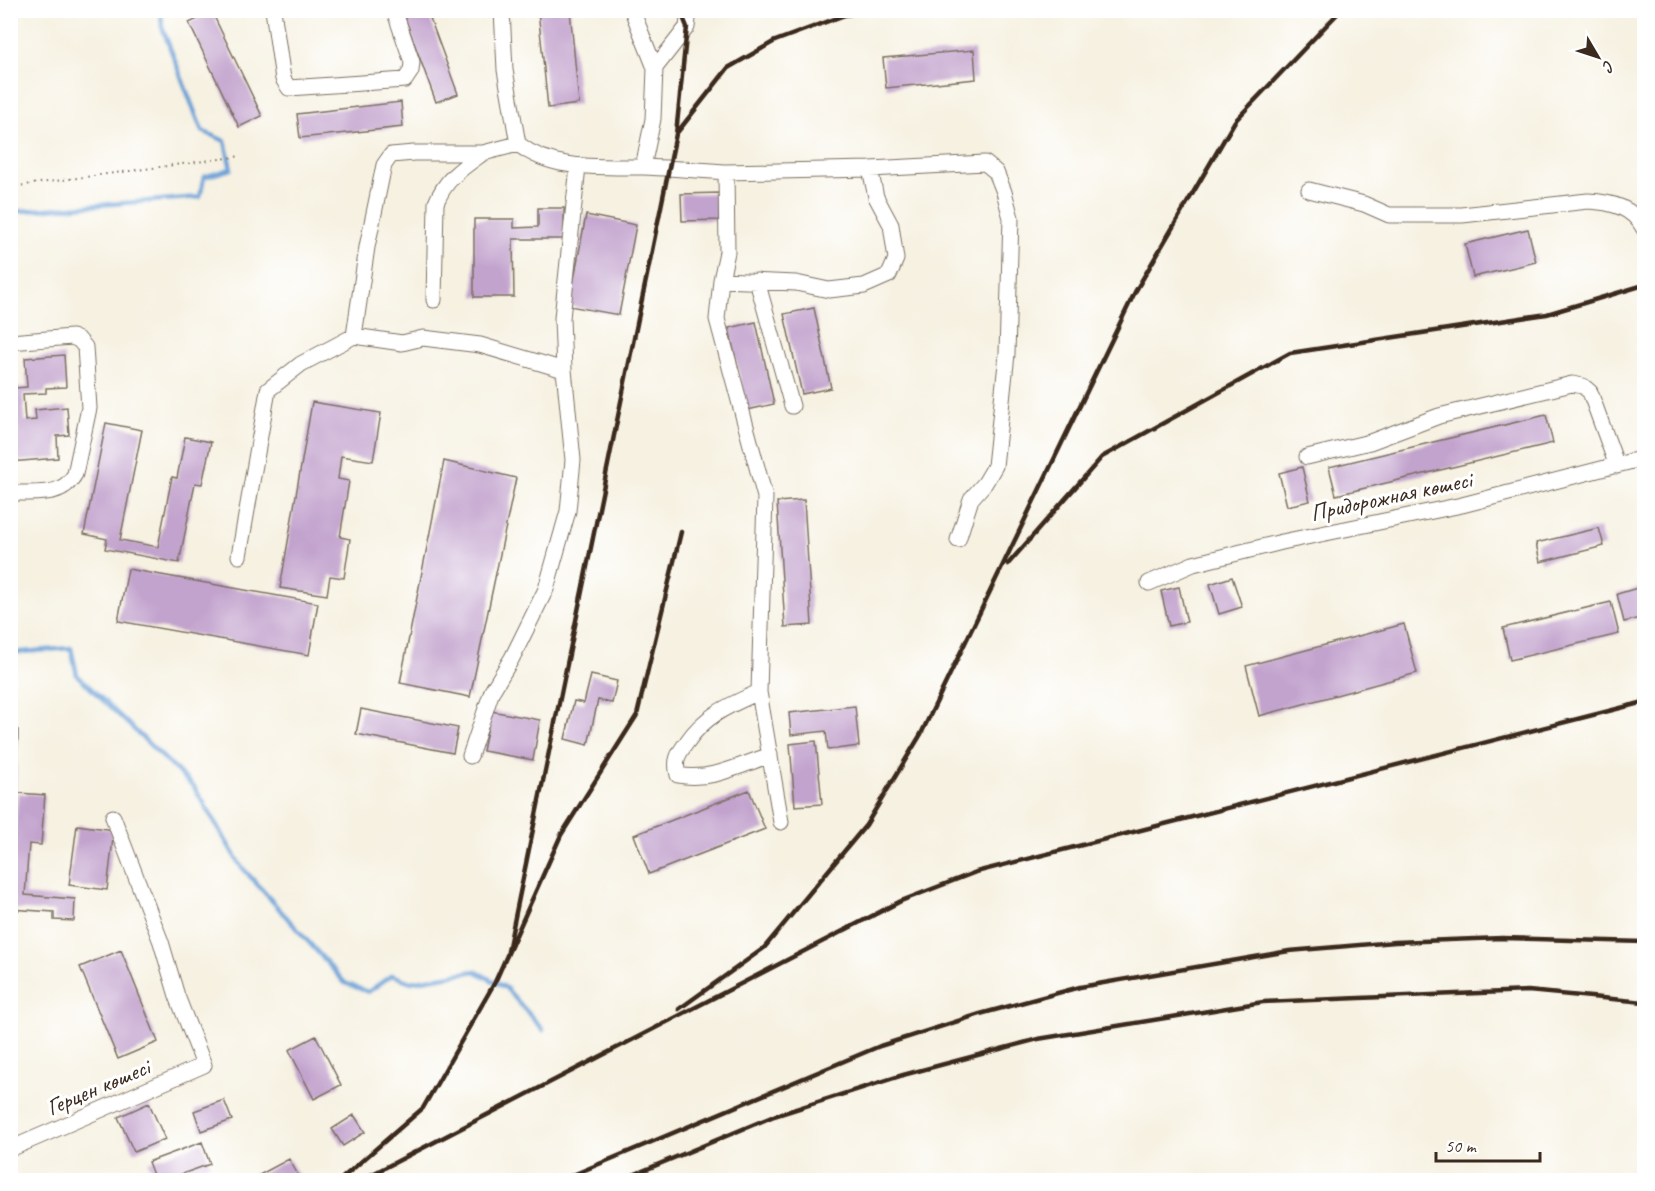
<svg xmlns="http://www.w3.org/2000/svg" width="1655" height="1191" viewBox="0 0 1655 1191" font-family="Caveat,sans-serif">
<rect width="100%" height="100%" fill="#fff"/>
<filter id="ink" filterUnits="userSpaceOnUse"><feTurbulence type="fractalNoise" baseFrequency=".0167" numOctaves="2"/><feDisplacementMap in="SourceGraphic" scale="12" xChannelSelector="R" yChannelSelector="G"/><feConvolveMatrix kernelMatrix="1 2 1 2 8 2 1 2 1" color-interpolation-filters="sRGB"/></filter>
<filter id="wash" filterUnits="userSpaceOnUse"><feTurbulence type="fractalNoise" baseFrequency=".008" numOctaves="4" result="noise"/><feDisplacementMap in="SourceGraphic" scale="24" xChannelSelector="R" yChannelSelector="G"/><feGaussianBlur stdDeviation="1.35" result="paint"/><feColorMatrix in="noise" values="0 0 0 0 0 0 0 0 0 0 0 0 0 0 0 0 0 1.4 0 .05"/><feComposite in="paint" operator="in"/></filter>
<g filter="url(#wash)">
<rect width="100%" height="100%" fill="#f6f1e1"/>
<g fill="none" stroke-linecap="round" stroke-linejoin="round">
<path stroke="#679fd5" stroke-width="4.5" d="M10,212L200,197L204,177L231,169L225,141L202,131L162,27L161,10
M10,653L71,648L77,675L194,787L240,865L345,983L368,992L392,975L411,982L475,971L506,988L543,1030"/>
</g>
<g id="blocks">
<path fill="#c2a3cd" d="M402,10H427L458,94L436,102Z
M538,10H570L579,104L548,108Z
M212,12L262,116L239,127L189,23Z
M974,50L976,79L886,88L883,58Z
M401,102L403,127L300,138L297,114Z
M720,193V220L682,221L681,194Z
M538,208H564V239H513L514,297H474V219H514V228L538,227Z
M586,215L636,225L619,315L569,306Z
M1528,229L1536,262L1473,277L1465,244Z
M814,308L831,388L802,394L784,314Z
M756,322L774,404L747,410L729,328Z
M64,355L66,387L46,388V393L23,394L25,421L36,420L35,410L67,407L69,435L57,436L58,458L10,462V360H12L14,388L27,387L25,358Z
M312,402L381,413L373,461L341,456L338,479L349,481L340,537L350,539L344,578L330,576L327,595L280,588Z
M1546,415L1553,443L1336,495L1329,467Z
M106,423L142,430L120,540L158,547L172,477L177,478L185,437L211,442L202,484L195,483L179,563L105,549L107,539L84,534Z
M444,461L516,478L470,697L400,683Z
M1302,467L1310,501L1287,506L1279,473Z
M804,500L812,625L785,627L777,502Z
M1599,528L1604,546L1540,562L1536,543Z
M128,569L318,603L309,655L118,621Z
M1232,577L1242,607L1219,614L1210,584Z
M1644,586V617L1624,622L1617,594Z
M1179,587L1187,622L1169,626L1161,591Z
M1611,602L1619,634L1510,660L1503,628Z
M1404,624L1417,673L1259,716L1246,666Z
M591,675L617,681L612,703L598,700L588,745L565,739L574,701L584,703Z
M855,706L859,746L828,750L826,731L791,735L789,713Z
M361,709L458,728L453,753L356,734Z
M491,711L540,720L533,760L483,751Z
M10,730H18L15,818H10Z
M816,741L822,804L795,806L790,744Z
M749,790L765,829L649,874L634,835Z
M18,793L45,795L41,845L29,844L25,895L75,899L74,921L54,920V912L10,909V842L14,843Z
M77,825L114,830L107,890L69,885Z
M121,950L158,1042L118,1059L80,967Z
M316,1036L341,1085L314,1099L289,1050Z
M224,1100L232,1120L201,1131L194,1111Z
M149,1103L165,1139L134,1152L118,1117Z
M354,1115L365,1132L343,1146L332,1129Z
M202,1142L210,1164L165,1180H155L148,1162Z
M289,1159L301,1180H250Z"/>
</g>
</g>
<g filter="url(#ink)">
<use href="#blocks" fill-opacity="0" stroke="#7c7062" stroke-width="1.5"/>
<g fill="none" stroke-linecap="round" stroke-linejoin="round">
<defs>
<path id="minor" d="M273,10L283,79L289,88L405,80L411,71L412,62L394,10
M502,10L505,70L518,144C554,172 600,166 643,167C671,168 698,170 726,172L727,252L721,280L717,319L765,497L759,692L781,822
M632,10L655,68
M643,167L653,119L655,68L687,27L689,10
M726,172L870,169L985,163L996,172L1004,192L1011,218L1007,354L995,466L985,483L971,499L958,540
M1309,190L1364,204L1389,215H1462L1588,201C1611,202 1633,207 1644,229
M721,280L796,283L829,290L864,286L889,275L896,259L891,225L876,197L870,169
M757,281L792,406
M434,300L436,203C446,178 462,168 483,153
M10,342L72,337L79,340L85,347L89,408L75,474C62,498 35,492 10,493
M564,370L562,318L578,166
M1307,457L1370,442L1439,416L1572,384L1583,386L1590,392L1617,466
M239,556L268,390L301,364L354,336
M1149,583L1193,564L1282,542L1462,505L1644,458
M759,692C730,705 705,715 687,742C678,754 674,760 678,775C709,782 741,765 770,755
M470,756L492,691L512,658L546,589L568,511L573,460L564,370L480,345L423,338L402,343L354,336L367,247L384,165L391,155L414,153H483L518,144
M10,1149L204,1065L177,996L161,942L113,817"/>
</defs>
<use href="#minor" stroke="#7c7062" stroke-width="17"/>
<path stroke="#7c7062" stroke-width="2" stroke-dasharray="1.5 4.5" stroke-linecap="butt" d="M10,187L242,156"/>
<use href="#minor" stroke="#fff" stroke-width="15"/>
<path stroke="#3b2a1e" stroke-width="4.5" d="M676,134L728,68L775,41L845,15L872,10
M1008,564L1102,457L1290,353L1547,314L1644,285
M507,956L676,134L687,27L680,10
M679,1009L764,948L866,825L921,734L1135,292L1235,121L1341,10
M340,1180L423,1108L495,982L561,835L637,715L681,532
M361,1180L901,901L976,872L1644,702
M561,1180L880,1046L980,1014L1080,987L1289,951L1395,942L1502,938L1644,942
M621,1180L774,1116L903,1075L1038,1039L1263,1002L1528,991L1644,1002"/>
</g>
</g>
<g text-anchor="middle" stroke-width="6" stroke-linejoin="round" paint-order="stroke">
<g font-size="24" fill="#3b2a1e" stroke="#fff">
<text transform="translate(1391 496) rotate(-12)" y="8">Придорожная көшесі</text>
<text transform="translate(98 1087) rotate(-23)" y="8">Герцен көшесі</text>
</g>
</g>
<rect width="1655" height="1191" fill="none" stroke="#fff" stroke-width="36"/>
<g transform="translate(1598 57) rotate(129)" stroke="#ffffff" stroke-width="4.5" paint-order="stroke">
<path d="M0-4.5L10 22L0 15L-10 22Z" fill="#3b2a1e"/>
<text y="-9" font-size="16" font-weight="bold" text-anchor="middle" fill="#3b2a1e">С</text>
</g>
<path d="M1436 1152v9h104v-9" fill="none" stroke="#3b2a1e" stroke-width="3"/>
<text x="1445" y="1152" font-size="18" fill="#3b2a1e" stroke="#ffffff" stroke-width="4.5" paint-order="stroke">50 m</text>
</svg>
